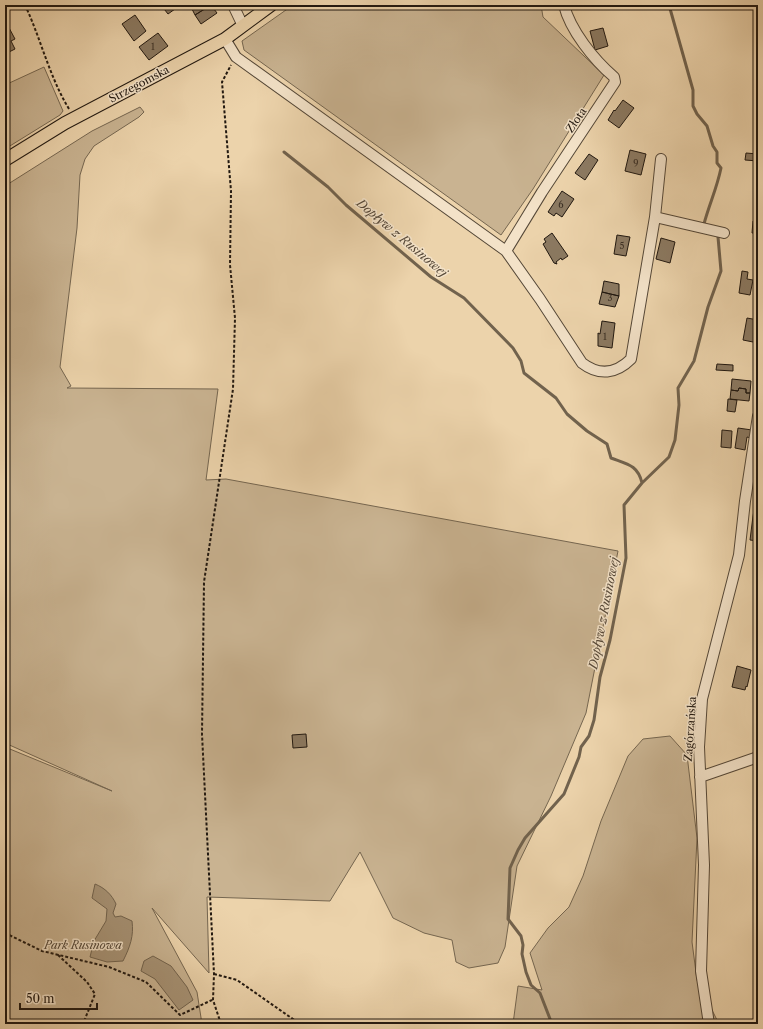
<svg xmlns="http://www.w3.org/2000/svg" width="763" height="1029" viewBox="0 0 763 1029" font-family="'Libre Caslon Text',serif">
<rect width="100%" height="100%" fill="#ecd3ab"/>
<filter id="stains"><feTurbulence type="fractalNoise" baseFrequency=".005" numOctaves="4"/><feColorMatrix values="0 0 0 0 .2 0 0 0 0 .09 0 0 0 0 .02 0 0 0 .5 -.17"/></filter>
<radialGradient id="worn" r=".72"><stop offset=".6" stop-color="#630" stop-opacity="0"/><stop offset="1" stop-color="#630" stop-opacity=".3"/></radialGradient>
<path fill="#c9b391" stroke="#756650" d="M293,5H541L543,17L604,75L533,189L501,235L244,50L242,41Z
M44,67L63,111L60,115L5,149V85Z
M140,107L144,112L139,117L94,146L85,159L80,175L77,228L60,367L71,386L67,388L218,389L206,480L226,479L618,551L586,713L551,796L517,866L505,947L498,963L469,968L456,962L452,940L424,933L393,918L360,852L330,901L207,897L209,973L152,908L197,992L202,1024H5V747L112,791L5,743V186L92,131Z
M670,736L687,755L697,838L692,942L697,980L719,1024H513L518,986L542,990L530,953L548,928L569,907L583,876L601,821L628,756L643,739Z"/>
<path fill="#a79376" stroke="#71624d" d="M95,884C105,888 112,895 116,904L113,913L115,917L121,916L132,921C134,936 130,947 123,961L107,962L90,957L94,941L106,921L107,909L92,898Z
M153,956L171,966L187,987L193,1000L179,1010L155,979L141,971L144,961Z"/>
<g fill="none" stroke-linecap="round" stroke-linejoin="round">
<path stroke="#71624d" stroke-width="3" d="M669,5L693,90V106L697,114L707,126L713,146L717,152V163L721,168C717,188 709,205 704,224L706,226
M284,152L328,187L346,205L431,277L464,298L513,348L521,361L524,373L556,398L567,414L587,431L607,444L611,458C627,464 638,465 642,483L624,505L626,558L610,640L600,677L594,720L589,736L581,747L579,757L564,794L525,838L518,850L510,868L508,919L521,936L523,945L522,954L526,972L531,985L540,993L552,1024
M642,483L669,457L675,440L679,405L678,388L694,361L708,307L721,271L718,237"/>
</g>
<path fill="#8b7961" stroke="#211810" d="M161,5H172L175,9L168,14Z
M190,5H211L195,15Z
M211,5L217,13L201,24L195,15Z
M135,15L146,31L134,41L122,24Z
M7,24L15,39L11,41L15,49L5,54V25Z
M603,28L608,46L595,50L590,31Z
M158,33L168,46L149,60L139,47Z
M623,100L634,108L619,128L608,120L614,110L615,111Z
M630,150L646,154L641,175L625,171Z
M746,153L758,154V161L745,160Z
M589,154L598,160L585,180L575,173Z
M562,191L574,199L562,217L556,213L554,216L548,212Z
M753,221L758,222V233H752Z
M552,233L568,256L562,260L561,258L556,262L557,264L554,263L543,244L546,242L544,239Z
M617,235L630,237L626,256L614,254Z
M661,238L675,242L670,263L656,259Z
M742,271L748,272L747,279L753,280L750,295L739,293Z
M604,281L619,284V296L602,292Z
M602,292L619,296L615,307L599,304Z
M747,318L758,320V343L743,340Z
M602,321L615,323L612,348L598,346V333L600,334Z
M717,364L733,365V371L716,370Z
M732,379L751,381L750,393H746V389L739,388L738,391L731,390Z
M739,388L746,389V393H750L749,401L730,399L731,390L738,391Z
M728,399L737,400L735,412L727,411Z
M738,428L752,430L751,438L747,437L745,450L735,448Z
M722,430L732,431L731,448L721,447Z
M757,493H758V517L753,516Z
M753,516L758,517V541L750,540Z
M737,666L751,670L747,687L746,686L745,690L732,687Z
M306,734L307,747L293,748L292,735Z"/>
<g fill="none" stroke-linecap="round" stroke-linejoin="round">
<defs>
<path id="minor" d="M233,5L243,26
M225,39L236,57L506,251L540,299L582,363C599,376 616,374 631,359L655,217L661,159
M655,217L724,233
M506,251L542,192L615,82L614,77C594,60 570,30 564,5
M700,777L758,757
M709,1024L701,971L704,865L699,747L702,699L739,555L745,501L758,416"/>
<path id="major" d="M5,160L65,123L225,39L271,5"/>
</defs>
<use href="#minor" stroke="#544737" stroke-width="12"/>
<use href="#major" stroke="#211810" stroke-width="14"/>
<path stroke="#211810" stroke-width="2" stroke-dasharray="3 2" stroke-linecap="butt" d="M25,5C41,39 49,76 69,109
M5,933L42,951L109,967L146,982L180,1015L212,1000
M58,955L87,982L95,994L83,1024
M214,974L237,980L300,1024
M221,1024L213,1000L214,974L202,734L204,582L233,389L235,318L230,265L231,191L222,82L231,65"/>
<use href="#minor" stroke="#f3e2c8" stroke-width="10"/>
<use href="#major" stroke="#ecd3ab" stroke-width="12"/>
</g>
<g text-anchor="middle" stroke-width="3" stroke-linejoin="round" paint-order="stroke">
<g font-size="9" fill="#3c3024">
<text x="153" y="50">1</text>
<text x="636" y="166">9</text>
<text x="561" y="208">6</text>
<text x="622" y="249">5</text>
<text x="610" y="301">3</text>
<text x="605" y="340">1</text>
</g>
<g font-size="11" fill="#211810" stroke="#f3e2c8">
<text transform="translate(139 84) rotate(-28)" y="4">Strzegomska</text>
<text transform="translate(576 120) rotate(-56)" y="4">Złota</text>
<text transform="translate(690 729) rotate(-86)" y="4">Zagórzańska</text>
</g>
<g font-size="11" font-style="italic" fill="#534637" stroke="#f3e2c8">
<text x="83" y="949">Park Rusinowa</text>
</g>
<g font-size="12" font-style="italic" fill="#574939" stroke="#f3e2c8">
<text transform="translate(402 238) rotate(40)" y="4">Dopływ z Rusinowej</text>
<text transform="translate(604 613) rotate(-79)" y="4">Dopływ z Rusinowej</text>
</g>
</g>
<rect width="763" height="1029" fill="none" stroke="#ecd3ab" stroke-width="20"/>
<rect x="6" y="6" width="751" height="1017" fill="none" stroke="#211810" stroke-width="2"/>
<rect x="10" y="10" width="743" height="1009" fill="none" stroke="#211810"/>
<path d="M20 1003v6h77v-6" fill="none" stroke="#211810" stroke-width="2"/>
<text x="26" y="1003" font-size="12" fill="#211810" stroke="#f3e2c8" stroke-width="3" paint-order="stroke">50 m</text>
<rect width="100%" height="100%" filter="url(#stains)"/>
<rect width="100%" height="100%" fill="url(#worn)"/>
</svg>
